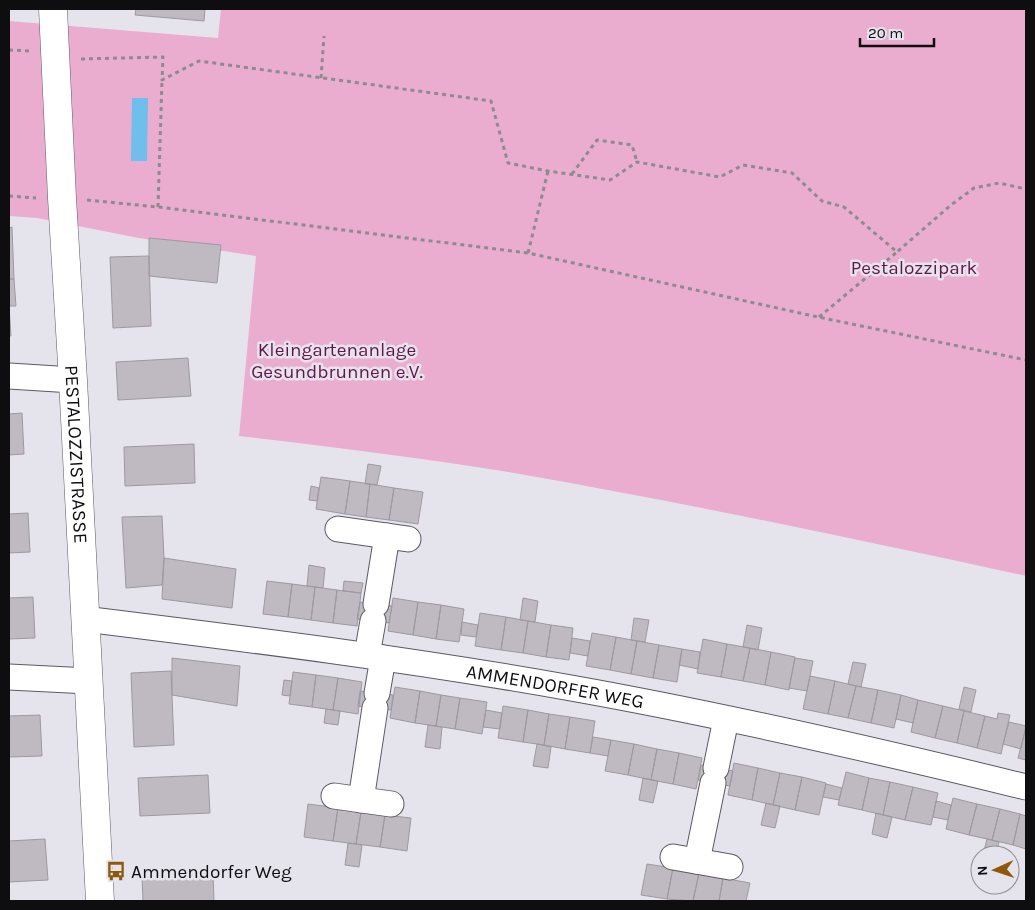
<svg xmlns="http://www.w3.org/2000/svg" width="1035" height="910" viewBox="0 0 1035 910" font-family="Karla,sans-serif">
<rect width="100%" height="100%" fill="#e5e4ed"/>
<path fill="#ebadcf" d="M221,9H1026V576C856,539 686,503 514,473C423,458 331,447 239,436L256,256L139,238L37,218L9,216V21L218,38Z"/>
<path fill="#6fbeeb" d="M132,98H148L147,161H131Z"/>
<path fill="#bfbac1" stroke="#9e99a0" d="M136,9H205L204,21L135,15Z
M12,227L14,279H9V228Z
M149,238L221,245L217,283L149,276Z
M149,256L151,326L113,328L110,257Z
M9,279H14L16,306H9L11,336H9Z
M188,358L191,396L118,400L116,362Z
M22,413L24,454L9,455V414Z
M194,444L195,483L125,486L124,447Z
M368,464L381,466L377,485L365,484Z
M321,477L350,481L345,514L316,509Z
M350,481L370,484L366,517L345,514Z
M370,484L394,488L389,520L366,517Z
M311,486L319,488L317,501L309,500Z
M394,488L423,492L418,524L389,520Z
M28,513L30,552L9,553V514Z
M162,516L164,558L162,585L126,588L122,517Z
M164,558L236,569L232,608L162,599Z
M309,565L325,568L323,588L307,586Z
M267,581L292,584L288,617L263,614Z
M344,581L363,583L361,593L343,591Z
M292,584L315,587L311,620L288,617Z
M315,587L337,590L333,623L311,620Z
M337,590L361,593L357,626L333,623Z
M33,597L35,638L9,639V598Z
M393,598L418,602L413,635L388,631Z
M523,598L538,601L535,622L520,620Z
M360,602L392,606L389,623L357,619Z
M418,602L441,605L436,639L413,635Z
M441,605L464,609L459,642L436,639Z
M480,613L506,617L501,650L475,646Z
M506,617L528,621L523,653L501,650Z
M634,618L649,620L645,642L631,640Z
M528,621L551,625L546,657L523,653Z
M462,622L478,625L476,637L461,635Z
M551,625L573,628L569,660L546,657Z
M747,625L762,628L758,650L743,647Z
M592,633L616,637L610,670L586,666Z
M616,637L637,641L631,674L610,670Z
M572,638L590,641L588,656L570,653Z
M703,639L727,644L721,677L697,673Z
M637,641L659,645L653,678L631,674Z
M727,644L750,648L743,681L721,677Z
M659,645L682,649L677,682L653,678Z
M750,648L771,652L765,685L743,681Z
M682,649L700,652L698,669L679,665Z
M771,652L795,657L789,690L765,685Z
M172,658L240,666L237,706L172,695Z
M795,658L813,661L807,691L789,688Z
M853,662L866,664L861,687L848,684Z
M171,671L174,745L134,747L131,673Z
M293,672L316,675L312,707L289,704Z
M316,675L338,678L333,710L312,707Z
M810,676L835,681L828,714L803,709Z
M338,678L362,682L358,714L333,710Z
M284,680L292,681L290,696L282,695Z
M835,681L856,686L848,718L828,714Z
M856,686L878,690L871,723L848,718Z
M395,687L420,691L415,723L390,718Z
M964,687L976,690L971,712L959,709Z
M878,690L901,695L894,728L871,723Z
M360,691L393,695L391,710L358,706Z
M420,691L441,695L436,726L415,723Z
M441,695L460,698L455,729L436,726Z
M901,695L918,700L913,723L896,719Z
M460,698L487,702L482,734L455,729Z
M918,700L943,706L935,738L911,732Z
M503,706L528,710L523,742L498,738Z
M943,706L964,711L957,743L935,738Z
M326,709L340,711L338,725L324,723Z
M486,710L502,713L500,729L483,727Z
M528,710L549,714L544,745L523,742Z
M964,711L985,716L977,748L957,743Z
M998,713L1010,715L1001,754L977,748L985,716L997,719Z
M549,714L570,717L565,749L544,745Z
M40,715L42,756L9,757V716Z
M570,717L595,721L590,753L565,749Z
M1009,722L1026,726L1021,749L1003,744Z
M428,725L442,727L440,749L425,747Z
M1026,727V760L1018,758Z
M593,737L611,740L608,756L590,753Z
M611,740L634,744L628,775L605,771Z
M537,744L551,747L548,768L533,766Z
M634,744L657,749L651,780L628,775Z
M657,749L679,753L673,784L651,780Z
M679,753L702,758L696,789L673,784Z
M734,763L758,768L752,800L728,795Z
M701,765L733,771L730,786L698,780Z
M758,768L780,773L773,805L752,800Z
M846,772L869,778L862,810L838,805Z
M780,773L802,777L795,810L773,805Z
M208,775L210,813L140,816L138,778Z
M802,777L826,783L819,815L795,810Z
M643,778L658,781L653,803L639,800Z
M869,778L890,782L883,815L862,810Z
M890,782L913,787L905,820L883,815Z
M826,784L842,788L839,800L823,797Z
M913,787L938,793L931,825L905,820Z
M953,798L977,804L969,835L946,829Z
M936,801L951,805L948,820L933,817Z
M766,803L780,806L775,828L761,825Z
M308,804L338,808L333,841L304,837Z
M977,804L1000,809L992,840L969,835Z
M338,808L361,812L356,844L333,841Z
M1000,809L1020,814L1013,845L992,840Z
M361,812L385,815L380,847L356,844Z
M876,813L892,817L887,838L872,834Z
M1020,814L1026,816V849L1013,845Z
M385,815L411,818L407,851L380,847Z
M45,839L48,880L9,882V841Z
M987,839L999,842L996,855H983Z
M348,843L362,845L359,867L345,865Z
M647,864L673,868L667,899L641,895Z
M673,868L699,873L693,901L667,899Z
M213,872L214,901H143L142,876Z
M699,873L723,878L719,901H693Z
M723,878L750,883L746,901H719Z"/>
<g fill="none" stroke-linecap="round" stroke-linejoin="round">
<defs>
<g id="minor">
<path d="M9,376L73,380"/>
<path d="M338,529L408,539"/>
<path d="M376,604L387,536"/>
<path id="s1" d="M85,619C247,639 410,659 571,688C723,715 875,750 1026,787"/>
<path d="M367,655L373,621"/>
<path d="M9,677L89,681"/>
<path d="M377,693L383,658"/>
<path d="M716,768L726,719"/>
<path d="M334,796L391,804"/>
<path d="M361,800L375,708"/>
<path d="M673,857L730,867"/>
<path d="M697,861L713,783"/>
</g>
<g id="tertiary">
<path id="s2" d="M53,9L62,198L73,380L100,901"/>
</g>
</defs>
<use href="#minor" stroke="#5b5a62" stroke-width="27"/>
<use href="#tertiary" stroke="#5b5a62" stroke-width="29"/>
<path stroke="#8c8b91" stroke-width="3" stroke-dasharray="4 4" stroke-linecap="butt" d="M9,50L31,51
M81,59L163,57L162,80L199,61L491,101L508,163L548,171L610,180L637,162L720,177L743,165L792,173L822,201L844,207L897,252L951,205L974,188L999,183L1026,189
M321,78L324,36
M572,174L597,140L632,145L637,162
M9,196L36,198
M87,200L158,207L528,253L818,317L1026,360
M158,207L162,80
M528,253L548,171
M819,317L897,252"/>
<use href="#minor" stroke="#fff" stroke-width="25"/>
<use href="#tertiary" stroke="#fff" stroke-width="28"/>
</g>
<defs>
<symbol id="bus-bare" viewBox="-9 -9 18 18"><path d="M-5-6H5V4H4V6H2V4H-2V6H-4V4H-5ZM-3.5-4V0h7V-4ZM-3.5 1.2v1.5H-2V1.2ZM2 1.2v1.5H3.5V1.2Z" fill="#8f590c" stroke="#e5e4ed" stroke-width="2.5" paint-order="stroke"/></symbol>
</defs>
<g fill-rule="evenodd">
<use href="#bus-bare" x="102" y="857" width="28" height="28"/>
</g>
<g text-anchor="middle" stroke-width="5" stroke-linejoin="round" paint-order="stroke">
<g font-size="19" fill="#67134b" stroke="#e5e4ed">
<text x="914" y="274">Pestalozzipark</text>
<text x="337" y="356">Kleingartenanlage<tspan x="337" dy="22">Gesundbrunnen e.V.</tspan></text>
</g>
<g font-size="19" fill="#0e0d10" stroke="#e5e4ed">
<text dy="7" stroke="none"><textPath href="#s2" startOffset="446">PESTALOZZISTRASSE</textPath></text>
<text dy="7" stroke="none"><textPath href="#s1" startOffset="475">AMMENDORFER WEG</textPath></text>
</g>
<g font-size="19" fill="#0e0d10" stroke="#e5e4ed" text-anchor="start">
<text x="131" y="878">Ammendorfer Weg</text>
</g>
</g>
<rect width="1035" height="910" fill="none" stroke="#0e0d10" stroke-width="20"/>
<g transform="translate(995 870) rotate(267)"><circle r="24" fill="#e5e4ed" stroke="#8f8e95"/>
<path d="M0-4L9 19L0 12L-9 19Z" fill="#8f590c"/>
<text y="-8" font-size="14" font-weight="bold" text-anchor="middle" fill="#0e0d10">N</text>
</g>
<path d="M860 38v8h74v-8" fill="none" stroke="#0e0d10" stroke-width="2.5"/>
<text x="868" y="38" font-size="15" fill="#0e0d10" stroke="#e5e4ed" stroke-width="4" paint-order="stroke">20 m</text>
</svg>
